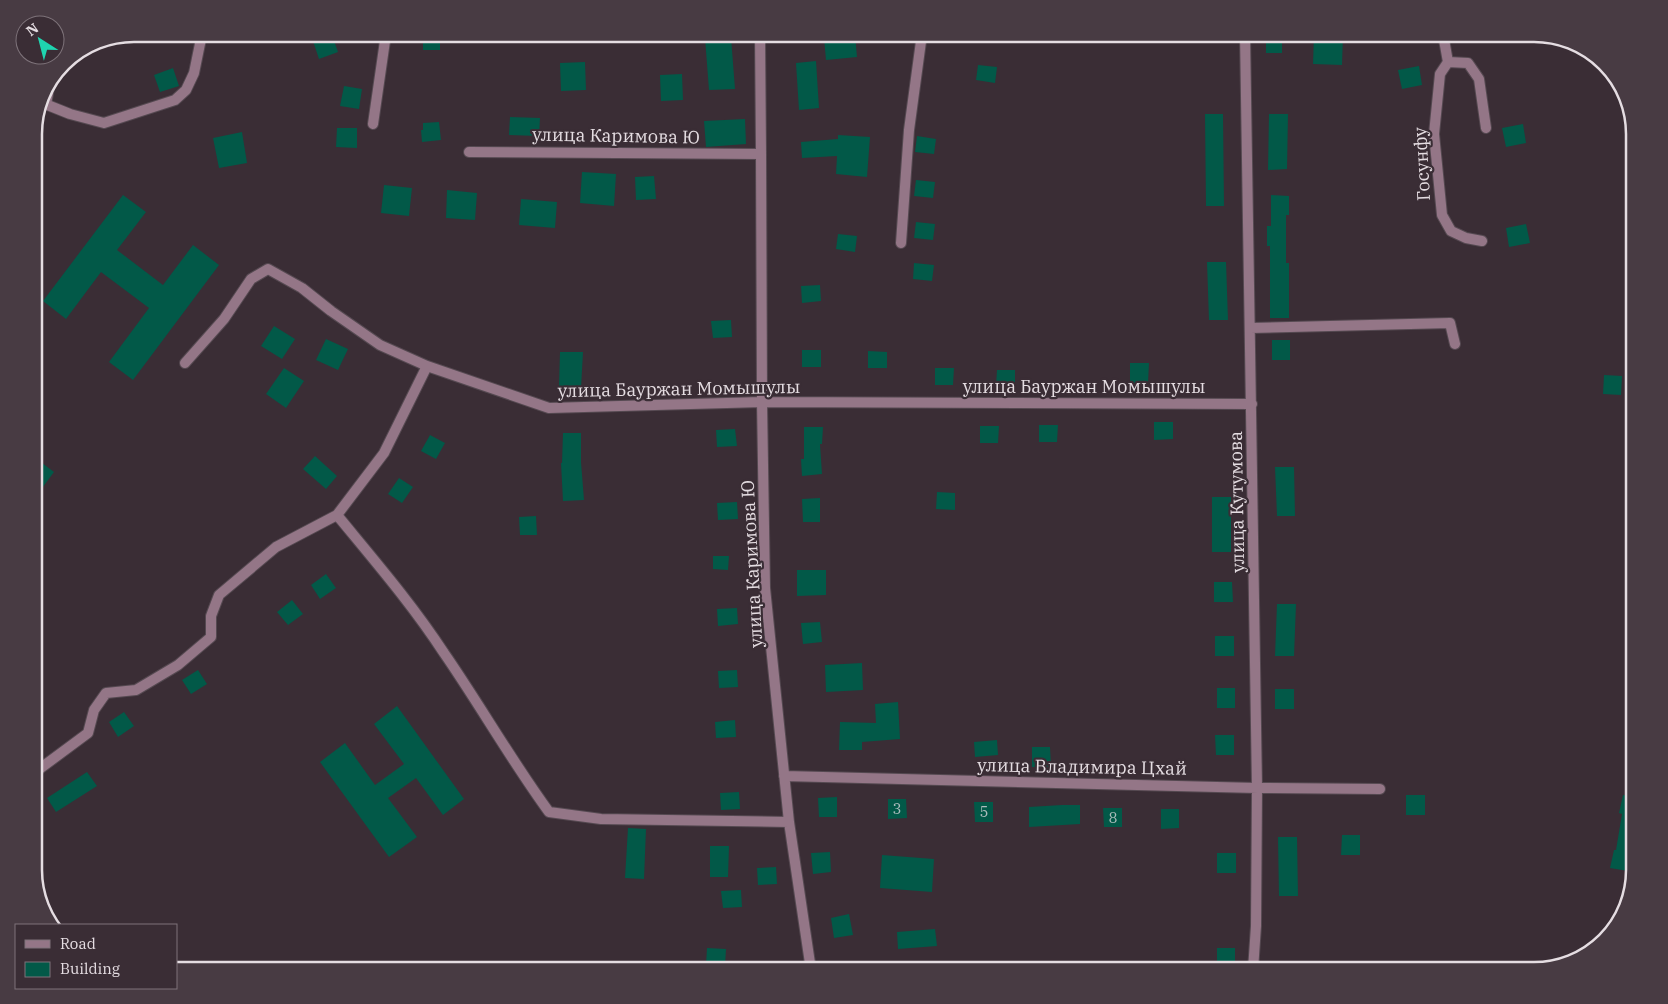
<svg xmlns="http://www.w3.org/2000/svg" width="1668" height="1004" viewBox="0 0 1668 1004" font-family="'IBM Plex Serif',serif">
<rect width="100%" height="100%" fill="#3a2d35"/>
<path fill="#025948" d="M423,34H440V50H423Z
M1314,34H1343L1342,65L1313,64Z
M332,35L338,52L319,59L313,41Z
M855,35L857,57L826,60L824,38Z
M1266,36H1282V53H1266Z
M731,37L735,89L709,90L705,38Z
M816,61L819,108L799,110L796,63Z
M585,62L586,90L561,91L560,63Z
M978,65L997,67L995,83L976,80Z
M1419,66L1422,85L1402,89L1398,70Z
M173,68L179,86L160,92L154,75Z
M682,74L683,100L661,101L660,75Z
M344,86L362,89L359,109L340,106Z
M1205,114H1223L1224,206H1206Z
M1269,114H1288L1287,169L1268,170Z
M510,117L540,118L539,136L509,135Z
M745,119L746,144L706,147L704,121Z
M439,122L441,140L422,142L421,130H423V123Z
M1523,124L1526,143L1506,147L1502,128Z
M337,128H357V148L336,147Z
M242,132L247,163L219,168L213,138Z
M838,135L870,137L867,177L836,174L837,156L802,158L801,142L838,139Z
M917,136L936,139L934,154L915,152Z
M582,172L616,174L614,206L580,203Z
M654,176L656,199L636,200L635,177Z
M916,180L935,182L933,198L914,196Z
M384,185L412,188L409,216L381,213Z
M447,190L477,193L475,220L446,218Z
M123,195L146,212L117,250L163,285L193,245L219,265L133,380L109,362L149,308L101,272L66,319L43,301Z
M1271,195L1289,196V215H1286V263H1289V318H1270V246H1267V226H1271Z
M521,199L557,202L555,228L519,225Z
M916,222L935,224L933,240L914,238Z
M1526,224L1530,243L1509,247L1506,228Z
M838,234L857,236L855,252L836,249Z
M1207,262H1226L1228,320H1209Z
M914,263L934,265L932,281L913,279Z
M820,285L821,301L802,303L801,286Z
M731,320L732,337L713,338L711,321Z
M274,326L295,339L282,359L261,346Z
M326,339L348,349L338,370L316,360Z
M1272,340H1290V360H1272Z
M802,350H821V367H802Z
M868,351L887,352V368H868Z
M560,352H583L581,388L559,387Z
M1130,363H1149L1148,383H1130Z
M284,368L304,381L286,408L266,394Z
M935,368H954L953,385H935Z
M997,370H1015V387L996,386Z
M1604,375L1622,376L1621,395L1603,394Z
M1154,422H1173V439L1154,440Z
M1039,425H1058L1057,442H1039Z
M980,426H999L998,443H980Z
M804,427H823L822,444H820L822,474L802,476L801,459H804Z
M735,429L737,446L717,447L716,430Z
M563,433H581V462L584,500L563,501L561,463H562Z
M430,435L445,443L436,459L421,451Z
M315,456L337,476L326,489L303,469Z
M34,457L54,472L34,499Z
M1275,467H1294L1295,516H1277Z
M399,478L413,487L402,503L388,494Z
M937,492L955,493V510L936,509Z
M1212,497H1231V552H1212Z
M820,498V522H803L802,499Z
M737,502L738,519L718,520L717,503Z
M536,516L537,535H520L519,517Z
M713,556H729L728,570L713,569Z
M797,570H826V595L797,596Z
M326,574L336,588L320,599L311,585Z
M1214,582H1232L1233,602H1214Z
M292,600L303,614L288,625L277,612Z
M1277,604H1296L1294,656H1275Z
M737,608L738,624L718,626L717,609Z
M820,622L822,642L803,644L801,623Z
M1215,636H1234V656H1215Z
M862,663L863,690L826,692L825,665Z
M198,670L207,684L191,694L182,680Z
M737,670L738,687L719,688L718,671Z
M1217,688H1235V708H1217Z
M1275,689H1294V709H1275Z
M898,702L900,739L862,742V750H839L840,722L876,723L875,704Z
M397,706L464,799L443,815L416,778L388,798L417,837L389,857L320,762L345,743L375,785L404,764L374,724Z
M124,712L134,726L118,737L109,722Z
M735,720L736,737L716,738L715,722Z
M1215,735H1234V755H1216Z
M997,740L998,755L975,757L974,742Z
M1032,747H1050L1051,767H1032Z
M87,772L97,786L56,812L47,798Z
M739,792L740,809L721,810L720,793Z
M1406,795H1425V815H1406Z
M1623,795L1634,797V837L1628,871L1610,868L1614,850H1616L1622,814L1619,813Z
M837,797V817H819L818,798Z
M888,799H906L907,818L888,819Z
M974,802H993V822H975Z
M1062,805H1080V824L1029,827V807Z
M1103,808H1122V827H1104Z
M1161,809H1179V828L1161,829Z
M628,828L646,829L644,879L625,878Z
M1342,835H1360V855H1341Z
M1278,837H1297L1298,896H1279Z
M710,846H729L728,877H710Z
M830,852L831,872L813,874L811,853Z
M1217,853H1236V873H1217Z
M882,855L934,859L932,892L880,888Z
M776,867L777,884L758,885L757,868Z
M741,890L742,907L723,908L721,891Z
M849,914L853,935L834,938L831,918Z
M935,929L937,946L898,949L897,932Z
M707,948L726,949L725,966L706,965Z
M1217,948H1235V968H1217Z"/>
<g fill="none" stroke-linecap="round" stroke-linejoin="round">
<defs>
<path id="street" d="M1245,34L1257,788L1256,926L1253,970
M1443,34L1448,62L1440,74L1434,134L1442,215L1451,231L1466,238L1482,241
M1448,62L1468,63L1479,79L1486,128
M40,102L70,114L104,123L175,100L186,90L194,73L202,34
M46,104L50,83
M373,124L386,34
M469,152L761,154L760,34
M761,154L762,402L765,588L789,822L811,970
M901,243L909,130L922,34
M1250,328L1450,323L1455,344
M185,363L224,319L251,279L268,269L302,288L331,311L380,345L427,366L549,408L762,402L1252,404
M337,515C374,560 412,604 444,653C480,705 511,760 549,812L601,819L789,822
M34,773L88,733L94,710L106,693L136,690L178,665L211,637V616L219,595L276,547L337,515L384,453L427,366
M784,776L1257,788L1380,789"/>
</defs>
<use href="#street" stroke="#554951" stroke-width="12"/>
<use href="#street" stroke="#947687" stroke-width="10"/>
</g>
<g text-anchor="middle" stroke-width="4.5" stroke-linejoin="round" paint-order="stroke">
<g font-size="15" fill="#acbcbc">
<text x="897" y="814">3</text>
<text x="984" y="817">5</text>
<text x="1113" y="823">8</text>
</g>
<g font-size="18" fill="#e5dde2" stroke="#3a2d35">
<text transform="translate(616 136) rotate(1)" y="6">улица Каримова Ю</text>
<text transform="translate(1422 164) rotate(-93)" y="6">Госунфу</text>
<text x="1084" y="393">улица Бауржан Момышулы</text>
<text transform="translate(679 389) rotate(-1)" y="6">улица Бауржан Момышулы</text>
<text transform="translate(1237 502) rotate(-91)" y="6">улица Кутумова</text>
<text transform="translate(752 564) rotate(-93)" y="6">улица Каримова Ю</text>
<text transform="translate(1082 767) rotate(1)" y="6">улица Владимира Цхай</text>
</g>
</g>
<path d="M0 0H1668V1004H0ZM134 42H1534A92 92 0 0 1 1626 134V870A92 92 0 0 1 1534 962H134A92 92 0 0 1 42 870V134A92 92 0 0 1 134 42Z" fill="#483b43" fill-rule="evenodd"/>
<path fill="none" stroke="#e5dde2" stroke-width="2.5" d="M134 42H1534A92 92 0 0 1 1626 134V870A92 92 0 0 1 1534 962H134A92 92 0 0 1 42 870V134A92 92 0 0 1 134 42Z"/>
<rect x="15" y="924" width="162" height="65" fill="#3a2d35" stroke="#7e737a"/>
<rect x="25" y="940" width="25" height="8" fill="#947687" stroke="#7e737a"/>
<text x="60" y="949" font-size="15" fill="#e5dde2">Road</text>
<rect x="25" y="962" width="25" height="15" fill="#025948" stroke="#7e737a"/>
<text x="60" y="974" font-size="15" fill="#e5dde2">Building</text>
<g transform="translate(40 40) rotate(324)"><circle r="24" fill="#3a2d35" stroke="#7e737a"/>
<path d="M0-4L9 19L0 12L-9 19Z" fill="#1fd5b0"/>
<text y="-8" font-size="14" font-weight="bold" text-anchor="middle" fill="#e5dde2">N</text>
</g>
</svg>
